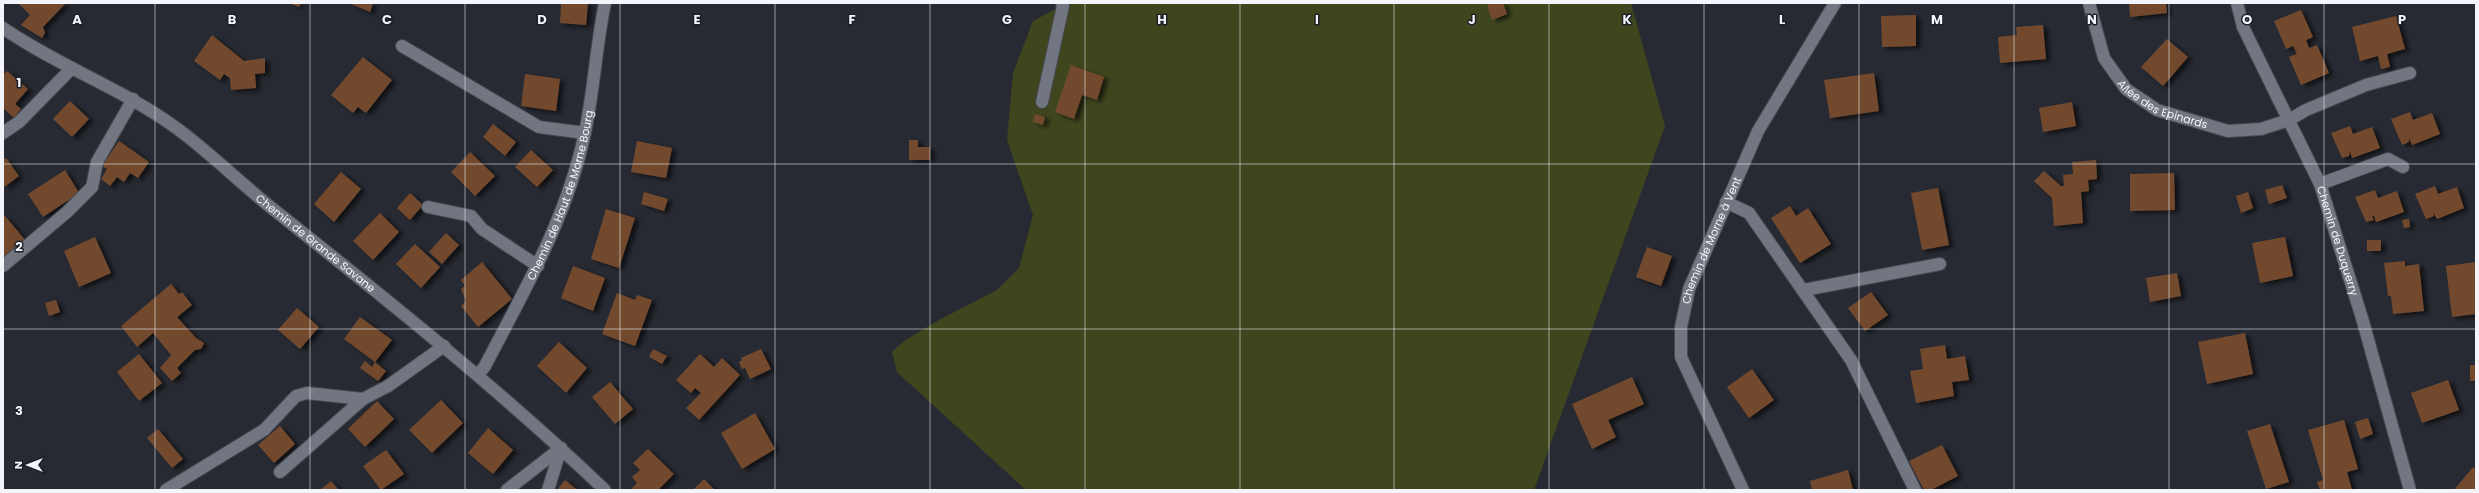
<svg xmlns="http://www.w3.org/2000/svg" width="2479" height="493" viewBox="0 0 2479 493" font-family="Poppins,sans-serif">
<defs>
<filter id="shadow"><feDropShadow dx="4.5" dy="2.5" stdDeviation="2" flood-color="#0009"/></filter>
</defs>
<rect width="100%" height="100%" fill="#272a32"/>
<path fill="#3f461e" d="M1067,3H1631L1665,126L1534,490H1026L897,372L892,352L904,341L939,320L997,290L1019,268L1033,215L1007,140L1013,73L1033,21Z"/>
<path fill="#734a2f" filter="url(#shadow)" d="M18,3H66L43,27L45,33L42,38L21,25L30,15Z
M289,3H301L299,7Z
M349,3H373L370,12Z
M561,3H588L586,25L560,23Z
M1494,3H1503L1507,14L1492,20L1487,5Z
M2129,3H2166L2167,13L2130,17Z
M2301,10L2313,37L2306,40L2309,48L2317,45L2329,73L2301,85L2289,57L2297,54L2293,46L2286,49L2274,21Z
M1916,15V46L1882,47L1881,16Z
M2396,16L2405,49L2387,54L2390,67L2381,69L2378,56L2360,61L2352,27Z
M2043,25L2046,59L2000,63L1998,37L2017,35L2016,27Z
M212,35L244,61L265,58V73L255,74L256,88L231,90L230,78L224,74L220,80L194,61Z
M2167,39L2188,57L2163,86L2141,67Z
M363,57L392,80L366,113L358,107L353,113L331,95Z
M1071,65L1104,77L1097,100L1082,95L1074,119L1055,112Z
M7,71L28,89L15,104L21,109L14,118L3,108V75Z
M1874,73L1879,111L1830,118L1824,80Z
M525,74L560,79L556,111L521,106Z
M70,101L89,119L72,137L53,119Z
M2072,102L2076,126L2043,132L2039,108Z
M2410,112L2413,120L2432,113L2440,134L2412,145L2409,138V142L2402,145L2391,119Z
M1035,114L1045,117L1043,125L1033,122Z
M493,124L516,142L505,156L483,137Z
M2350,126L2353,134L2372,127L2380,148L2352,158L2350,151L2349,156L2342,158L2331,133Z
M909,140H918V147H930V160H909Z
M119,141L149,162L138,178L130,173L124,182L117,177L110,186L101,179L107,169L102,166Z
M637,141L672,148L666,178L631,172Z
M531,150L553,170L537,187L515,167Z
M470,152L495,176L475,196L451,172Z
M6,158L19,176L3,188V160Z
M2096,160L2097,179L2088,180L2089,191L2081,192L2083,223L2054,226L2052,198L2034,181L2044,171L2061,186H2064L2063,175L2073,174L2072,162Z
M65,170L79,193L43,217L28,194Z
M341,172L361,189L334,222L314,204Z
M2174,173L2175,210L2130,211V174Z
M2282,185L2287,198L2269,204L2265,190Z
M2435,186L2438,194L2457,187L2464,208L2437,219L2433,212L2434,216L2426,219L2415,194Z
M1938,188L1949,245L1922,250L1911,193Z
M2375,190L2378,198L2397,191L2404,212L2376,222L2374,216H2372L2374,220L2366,222L2355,197Z
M644,192L668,199L664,211L641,204Z
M2248,192L2253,208L2241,213L2236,196Z
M410,193L423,205L410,220L397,208Z
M1790,206L1796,216L1808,208L1831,244L1800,263L1771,218Z
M606,209L635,218L619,268L591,259Z
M380,213L399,232L373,260L353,241Z
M5,216L26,241L3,260V217Z
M2409,219L2410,227L2404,228L2402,220Z
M446,233L459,245L442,264L429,252Z
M95,237L111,273L79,287L64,251Z
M2285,237L2293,276L2260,283L2252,243Z
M2367,240H2381V251H2367Z
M415,244L440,267L421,288L396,264Z
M1647,247L1672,256L1661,286L1636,277Z
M2405,261V266L2419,264L2424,311L2393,314L2391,296H2388L2384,263Z
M482,262L512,299L478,327L461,306L466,301L461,289L465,286L461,280Z
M2476,262V314L2452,317L2446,266Z
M573,266L605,278L593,311L561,298Z
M2177,273L2181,296L2150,302L2146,278Z
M171,284L179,294L182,292L192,305L177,317L196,338L204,343L201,349L195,350L177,368L181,373L172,381L160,368L171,355L153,333L137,347L121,326Z
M1871,292L1888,315L1865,331L1848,308Z
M617,293L635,300L637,295L652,300L635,346L602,334Z
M56,300L60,312L49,316L45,303Z
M297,308L319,327L300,349L278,330Z
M360,317L392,340L375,362L344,339Z
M2245,333L2253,374L2207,384L2198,342Z
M559,342L587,368L566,393L537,366Z
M1945,345L1947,359L1965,356L1969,380L1952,382L1954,396L1916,403L1910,371L1923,369L1920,349Z
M653,349L667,356L662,364L649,357Z
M761,349L771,369L750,379L745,368L742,369L739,362L742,360L741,358Z
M139,354L162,383L139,401L117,372Z
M700,354L714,367L722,358L740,375L699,420L686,408L701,393L695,388L691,393L676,380Z
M365,361L372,367L375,362L386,371L378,381L360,368Z
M2470,365H2476V381H2470Z
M1752,369L1774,400L1749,418L1727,387Z
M1632,377L1644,404L1608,420L1616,437L1592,449L1572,404Z
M2448,380L2459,410L2422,423L2411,393Z
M610,382L633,409L615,424L592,397Z
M441,400L463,423L432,453L409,430Z
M377,401L394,419L365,447L348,429Z
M755,413L775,449L742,469L721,433Z
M2368,418L2373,434L2360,439L2355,422Z
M2344,420L2358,469L2347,472L2352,490H2320L2317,482L2323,480L2308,430Z
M2270,424L2289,482L2266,489L2247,431Z
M280,426L295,444L274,463L258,445Z
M488,428L513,450L493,474L468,453Z
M158,429L183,459L172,468L147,438Z
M1942,445L1958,476L1931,490H1924L1909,461Z
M648,449L674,474L658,490H633L632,488L637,483L632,477L640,470L633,463Z
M386,450L404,474L381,490L363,466Z
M2473,467L2476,470V490H2454Z
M1848,470L1853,490H1812L1810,481Z
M704,479L715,490H693Z
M565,480L576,489L575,490H557Z
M331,481L339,490H320Z"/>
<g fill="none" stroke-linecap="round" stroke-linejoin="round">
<defs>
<g id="minor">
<path id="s1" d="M2089,3L2104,58L2126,89L2157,110L2228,131L2261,129L2289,120L2306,110L2366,85L2410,73"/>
<path id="s2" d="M2237,3L2243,27L2320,184L2362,318L2410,490"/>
<path id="s3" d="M3,28C58,66 121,88 175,127C211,153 243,186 278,213C390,302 501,391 605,490"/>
<path d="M402,46L539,127L585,133"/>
<path d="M1042,102L1063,6L1062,3"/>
<path d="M3,133L19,122L72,68"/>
<path d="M2320,184L2388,159L2403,167"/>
<path d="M1726,202L1749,213L1851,360L1915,490"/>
<path d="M428,207L471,216L482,229L538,266"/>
<path d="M3,266L67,212L92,187L97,162L133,99"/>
<path d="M1804,290L1940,264"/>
<path id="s4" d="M478,375L485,366C524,291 568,216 585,132C594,90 596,46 605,3"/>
<path d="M280,472L363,399"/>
<path d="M166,490L264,430L296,396L307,393L363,399L388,386L444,346"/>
<path d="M507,490L561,448"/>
<path d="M548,490L561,448"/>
<path id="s5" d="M1743,490L1681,357V327L1689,289L1758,131L1835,3"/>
</g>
</defs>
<use href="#minor" stroke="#464850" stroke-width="14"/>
<use href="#minor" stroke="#727680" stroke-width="12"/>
</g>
<path fill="none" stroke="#f3f5fb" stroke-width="1" stroke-opacity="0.55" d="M155,3V490M310,3V490M465,3V490M620,3V490M775,3V490M930,3V490M1085,3V490M1240,3V490M1394,3V490M1549,3V490M1704,3V490M1859,3V490M2014,3V490M2169,3V490M2324,3V490M3,164H2476M3,329H2476"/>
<g text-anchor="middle" stroke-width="3" stroke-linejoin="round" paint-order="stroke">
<g font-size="11" fill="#f3f5fb" stroke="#1d2028">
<text dy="4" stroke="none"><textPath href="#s1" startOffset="135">Allée des Epinards</textPath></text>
<text dy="4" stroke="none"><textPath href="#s4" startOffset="199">Chemin de Haut de Morne Bourg</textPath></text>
<text dy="4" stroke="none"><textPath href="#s5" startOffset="269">Chemin de Morne à Vent</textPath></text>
<text dy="4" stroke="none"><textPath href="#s2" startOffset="259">Chemin de Duquerry</textPath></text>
<text dy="4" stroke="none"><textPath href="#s3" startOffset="381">Chemin de Grande Savane</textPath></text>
</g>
</g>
<g font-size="13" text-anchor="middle" font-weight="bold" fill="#f3f5fb" stroke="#1d2028" stroke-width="3" stroke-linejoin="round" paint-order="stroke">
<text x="77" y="24">A</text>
<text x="232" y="24">B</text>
<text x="387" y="24">C</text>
<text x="542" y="24">D</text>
<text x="697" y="24">E</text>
<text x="852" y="24">F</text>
<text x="1007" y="24">G</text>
<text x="1162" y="24">H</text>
<text x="1317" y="24">I</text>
<text x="1472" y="24">J</text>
<text x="1627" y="24">K</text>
<text x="1782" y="24">L</text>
<text x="1937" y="24">M</text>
<text x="2092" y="24">N</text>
<text x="2247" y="24">O</text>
<text x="2402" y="24">P</text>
<text x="19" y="87">1</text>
<text x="19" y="251">2</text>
<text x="19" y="415">3</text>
</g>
<rect width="2479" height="493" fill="none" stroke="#f3f5fb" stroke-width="8"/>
<g transform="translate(28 465) rotate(270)" stroke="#1d2028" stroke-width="3" paint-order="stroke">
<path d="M0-3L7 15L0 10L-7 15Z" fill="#f3f5fb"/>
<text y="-6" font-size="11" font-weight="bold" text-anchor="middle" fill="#f3f5fb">N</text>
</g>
</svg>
